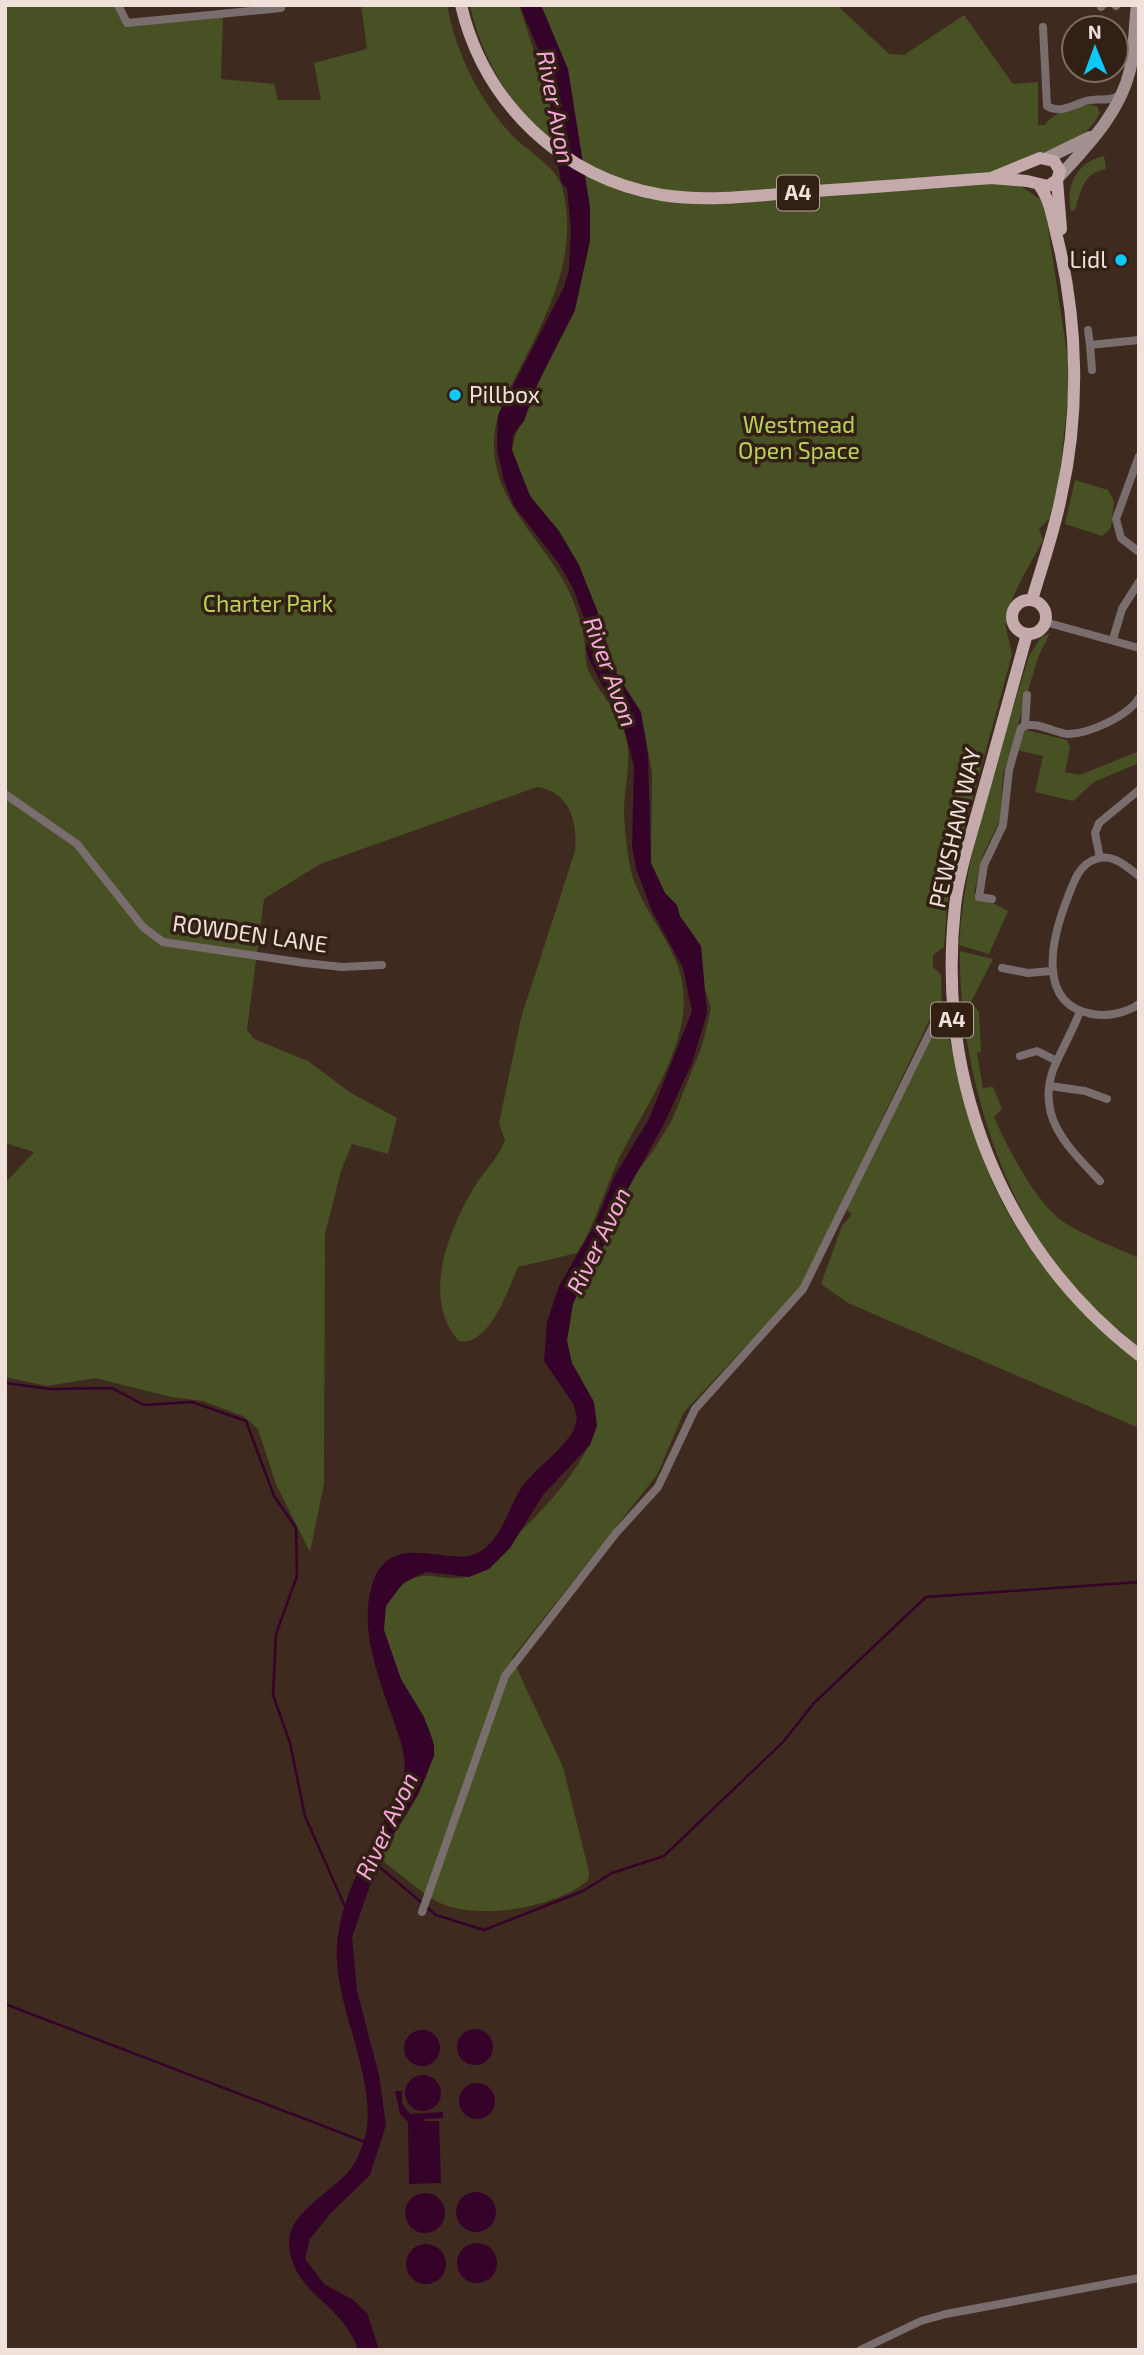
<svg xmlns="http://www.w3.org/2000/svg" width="1144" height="2355" viewBox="0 0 1144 2355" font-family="'Exo 2',sans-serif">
<rect width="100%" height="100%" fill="#3e2a1f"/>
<path fill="#485123" d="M5,5H114L124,25L223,15L221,79L274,84L278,100H321L314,63L367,49L361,5H447C456,52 478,98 510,133C525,150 556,166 562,187C580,253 548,313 519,370C506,395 493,418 494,447C495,507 551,547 572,598C577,611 582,624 584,638C586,649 584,661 589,672C600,694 620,713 626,738C632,760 625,784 624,806C624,824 626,843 629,861C635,902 669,934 680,973C699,1039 642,1108 616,1165C603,1194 595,1225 577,1253L518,1267C509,1288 489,1347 459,1341C421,1299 448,1232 473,1189C482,1173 499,1158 505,1140L499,1123L521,1018L575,851C578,822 569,791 537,787L320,864L264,899L247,1030L254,1039L308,1061L351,1093L397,1118L388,1154L352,1144L341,1171L325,1234L324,1484L310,1552L276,1484L258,1429L243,1416L203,1401L171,1397L95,1378L47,1386L5,1377V1183L34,1152L5,1143Z
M470,5H519L545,85L558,142C512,113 481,57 470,5Z
M532,5H837L889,54L904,55L964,15L1013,84L1038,82V125H1045C1050,113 1084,102 1097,106L1100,113C1084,146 1046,146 1019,165L1022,187L1040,199L1046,214L1068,360V397L1059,482L1049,519L1039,529L1043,540C1032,562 1008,598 1006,622C1005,631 1011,644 1012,655L949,885L944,947L933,955V967L941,975L942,1009L932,1015L801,1287L684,1412L657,1475L512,1658L563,1767L589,1872L588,1880C558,1908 473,1922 436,1901C416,1889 398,1872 379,1858C399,1825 429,1788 433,1749C435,1730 418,1712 410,1697C397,1673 376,1634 386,1606C387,1602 392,1597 395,1593C422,1558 445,1590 477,1573C485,1568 493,1558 500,1551C534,1519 571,1484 591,1441L557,1330L566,1298L601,1253L622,1192L653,1151L672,1120L702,1046L711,1008L693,953L656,881L651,863L652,773L644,728L513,460L512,450L515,436L551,354L573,315L590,242L574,132Z
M1104,156L1106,169C1084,172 1081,190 1075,210L1071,211C1065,185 1078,161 1104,156Z
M1075,480L1108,490L1114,501L1111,528L1102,536L1065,524Z
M1050,633L1038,657L1017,728L1067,740L1070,748L1065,772L1080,775L1139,751V763L1094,782L1073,801L1035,792L1043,756L1011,749L1003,774L1000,820L983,855L974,893L1008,911L989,954L959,945C965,846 1001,750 1029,656L1041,637Z
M960,951L993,959L971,1002L979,1012L981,1052L977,1053L983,1088L993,1087L1002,1109L994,1117C1006,1145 1034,1198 1057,1217C1076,1233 1115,1247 1139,1258V1348C1108,1320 1076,1294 1052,1260C993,1178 958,1051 960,951Z
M947,1028C966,1114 986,1195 1043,1265C1071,1299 1107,1329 1139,1360V1428L848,1303L821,1284L842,1226L852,1214L846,1209L932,1033Z"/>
<path fill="#350329" d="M520,5H541L568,69L590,207V240L575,310L537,385L524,421L513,435L512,450L530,496L559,531L579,565L597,610L614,670L641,712L648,756L651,863L665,893L677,905L680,916L701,946L707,1013L692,1063L663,1126L629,1187L614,1230L589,1268L573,1304L567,1341L572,1363L594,1402L597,1426L590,1445L543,1495L510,1548L489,1569L469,1577L426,1572L403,1583L386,1606L384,1630L401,1679L424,1717L434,1745V1756L418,1794L381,1854L352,1937L357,1991L379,2075L386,2125L370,2175L330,2214L310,2239L305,2259L325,2285L352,2299L367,2313L379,2350H358C344,2304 294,2295 289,2246C286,2210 338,2191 354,2164C359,2156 364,2142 366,2133C376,2082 340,2015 337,1962C334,1912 360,1867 382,1824C389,1810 400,1794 403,1779C408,1756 400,1740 393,1719C378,1675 356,1623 375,1577C394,1534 443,1563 472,1555C501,1547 508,1505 524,1484C540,1465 561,1451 574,1430L577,1419L574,1405L544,1361L547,1322L559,1286L594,1226L615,1175L649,1119L692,1011L683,968L651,909L636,868L632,846L634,766L624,728L589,659L586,648L590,635L573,588L559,564L514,506L504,481L497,449L498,415L564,287L569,270L571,229L567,189L561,182L550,109C557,85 529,30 520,5Z
M457 2047a18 18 0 1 1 36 0a18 18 0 1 1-36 0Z
M404 2048a18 18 0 1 1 36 0a18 18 0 1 1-36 0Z
M405 2093a18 18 0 1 1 36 0a18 18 0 1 1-36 0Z
M459 2101a18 18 0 1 1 36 0a18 18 0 1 1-36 0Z
M395,2091H402V2103L410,2114L443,2112V2118L424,2119L425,2121H439L441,2183L409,2184L408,2122L400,2114Z
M456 2212a20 20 0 1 1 40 0a20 20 0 1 1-40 0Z
M405 2213a20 20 0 1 1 40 0a20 20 0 1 1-40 0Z
M457 2263a20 20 0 1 1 40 0a20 20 0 1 1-40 0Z
M406 2264a20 20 0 1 1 40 0a20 20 0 1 1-40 0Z"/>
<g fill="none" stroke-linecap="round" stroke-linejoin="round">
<path stroke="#350329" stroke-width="2.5" d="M5,1383L50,1389L112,1388L144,1405L192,1402L246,1421L274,1496L296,1528L297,1576L276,1634L273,1695L290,1743L305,1816L345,1907
M376,1864L436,1915L484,1930L583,1891L612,1873L664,1856L783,1742L814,1703L926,1597L1139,1582
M5,2004L365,2142"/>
<path stroke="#796d6d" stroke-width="8" d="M118,5L127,23L281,8
M1115,5L1116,6
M1101,7L1103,5
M1043,27L1047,106C1061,114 1073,105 1086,101C1099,97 1107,103 1120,95
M1088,330L1090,345
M1092,370L1090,345L1139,340
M1139,456L1116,519L1121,538L1139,552
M1045,622L1139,648
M1113,639L1122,609L1139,582
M1025,725L1027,695
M5,794L77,844L143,927L163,942L305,963L342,967L382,965
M1100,858L1095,833L1099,823L1139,790
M1139,876C1127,867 1113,853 1096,859C1078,864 1072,887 1066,902C1052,939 1036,1004 1092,1014C1108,1017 1126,1013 1139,1004
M992,899L979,897L984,865L1003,825L1009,770L1021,728C1034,719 1054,733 1068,734C1089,734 1128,716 1139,698
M1002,968L1028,973L1051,971
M1080,1011C1073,1031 1061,1050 1053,1070C1036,1119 1070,1149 1100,1181
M1020,1056L1037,1051L1057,1061
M1050,1086L1085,1091L1107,1099
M422,1912L505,1676L616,1533L658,1487L695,1409L803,1289L935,1022L952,1019
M860,2350L921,2321L946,2314L1139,2278"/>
<path stroke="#a39090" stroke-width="12" d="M1047,158L1090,137
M1059,177C1087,146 1120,113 1130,70C1135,49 1134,27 1137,5"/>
<path stroke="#c4aaab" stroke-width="12" d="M461,5C484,103 562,178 662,195C707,202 754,196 800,192C864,188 927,183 991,178L1027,181L1048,186L1057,180L1060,171L1054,161L1040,158L991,178
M1057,180L1061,229
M1012 617a17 17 0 1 1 34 0a17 17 0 1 1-34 0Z
M1032,600C1042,566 1054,532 1061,497C1080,414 1078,323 1058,241C1053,222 1051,201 1039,185
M1027,634C1011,691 996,747 980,803C971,836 959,871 955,906C936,1078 1000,1248 1139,1355"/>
</g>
<g fill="#0ecafa" stroke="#332015" stroke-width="2.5">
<circle cx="1121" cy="260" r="7"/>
<circle cx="455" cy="395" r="7"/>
</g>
<g text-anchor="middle" stroke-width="7" stroke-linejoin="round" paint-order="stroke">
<g fill="#332015" stroke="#b7a79f" stroke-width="2">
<rect x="777" y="175.5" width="42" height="35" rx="5"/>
<rect x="931" y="1002.5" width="42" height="35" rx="5"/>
</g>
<g font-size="21" font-weight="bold" fill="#efe1da">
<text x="798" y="200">A4</text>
<text x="952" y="1027">A4</text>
</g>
<g font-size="23" fill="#efe1da" stroke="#332015" text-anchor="end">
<text x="1107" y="268">Lidl</text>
<text x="469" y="403" text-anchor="start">Pillbox</text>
</g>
<g font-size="23" fill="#b9d05b" stroke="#332015">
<text x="799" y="433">Westmead<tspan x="799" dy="26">Open Space</tspan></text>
<text x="268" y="612">Charter Park</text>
</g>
<g font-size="23" fill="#efe1da" stroke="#332015">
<text transform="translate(955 828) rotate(-77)" y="8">PEWSHAM WAY</text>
<text transform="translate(250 934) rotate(8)" y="8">ROWDEN LANE</text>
</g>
<g font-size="24" font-style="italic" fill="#f8a8dd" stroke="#332015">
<text transform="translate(555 107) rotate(79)" y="8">River Avon</text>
<text transform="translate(610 672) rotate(70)" y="8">River Avon</text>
<text transform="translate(599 1241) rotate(-64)" y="8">River Avon</text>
<text transform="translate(387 1826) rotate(-65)" y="8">River Avon</text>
</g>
</g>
<rect width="1144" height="2355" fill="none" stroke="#efe1da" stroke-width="14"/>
<g transform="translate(1095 49) rotate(359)"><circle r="33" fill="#332015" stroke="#7e6d64" stroke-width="2"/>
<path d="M0-5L12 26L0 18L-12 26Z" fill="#0ecafa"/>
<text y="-10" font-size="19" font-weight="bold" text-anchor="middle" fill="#efe1da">N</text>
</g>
</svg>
